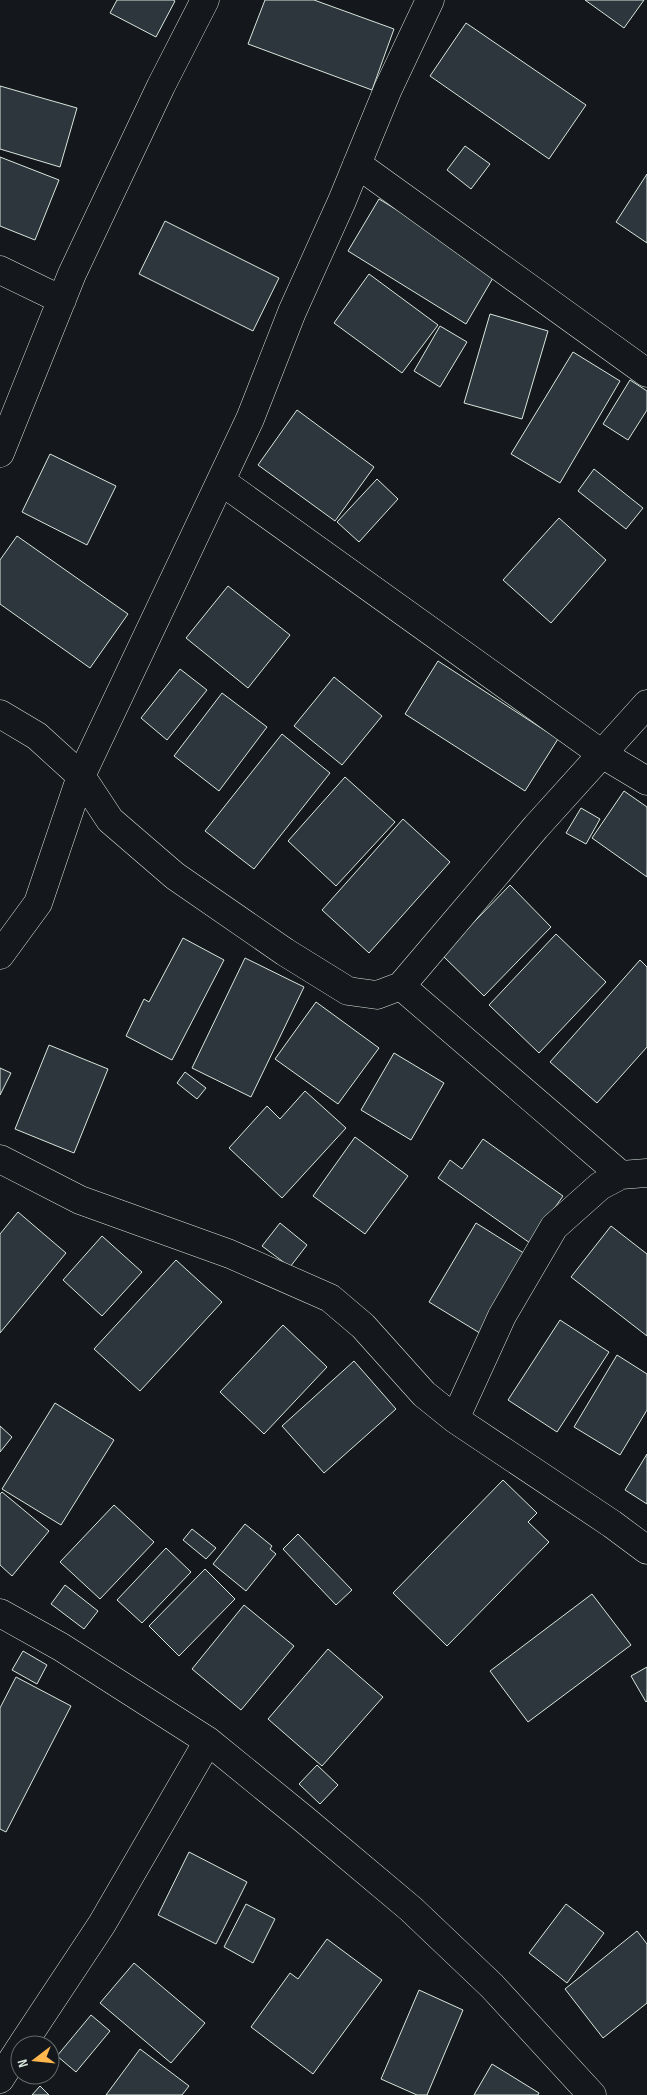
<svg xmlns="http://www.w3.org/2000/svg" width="647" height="2095" viewBox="0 0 647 2095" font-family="'Sofia Sans Condensed',sans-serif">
<rect width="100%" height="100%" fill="#14181c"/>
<path fill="#2c363c" stroke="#d8e6dc" d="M117,0H173L175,1L156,37L110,13Z
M265,0H314L394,29L372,90L248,44Z
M585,0H644L624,28Z
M466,23L586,105L549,159L430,76Z
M0,86L77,108L60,167L0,149Z
M465,146L490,164L471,189L447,170Z
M0,157L59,180L35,240L0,226Z
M647,174V243L616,222Z
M379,199L497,271L466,324L348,251Z
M165,221L279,278L253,331L139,274Z
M369,274L438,325L402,373L334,323Z
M490,314L548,331L522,419L464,403Z
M440,326L467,342L440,387L414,371Z
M573,352L620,381L560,483L511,454Z
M630,380L647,391V410L628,440L603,424Z
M297,410L374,467L335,521L258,465Z
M50,454L116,486L87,545L22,512Z
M594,469L643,508L626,529L578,491Z
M377,479L398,499L359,542L337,522Z
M559,518L606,560L551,623L503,580Z
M17,536L128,614L90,668L0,604V560Z
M228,586L290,635L248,688L186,638Z
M438,661L558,739L525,791L405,714Z
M180,669L207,690L167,740L141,718Z
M334,677L382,716L342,765L294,726Z
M222,693L267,727L219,791L174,756Z
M282,734L330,773L254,869L205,831Z
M345,777L395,822L336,886L288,841Z
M624,791L647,807V877L592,838Z
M581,808L600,819L586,844L566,833Z
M403,819L450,862L369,953L322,910Z
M510,885L551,927L484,996L442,955Z
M556,934L606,982L539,1053L489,1005Z
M183,938L224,960L172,1060L126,1036L144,999L149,1002Z
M245,958L304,987L251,1097L192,1068Z
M640,960L647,967V1047L597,1103L550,1062Z
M316,1002L379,1048L338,1104L275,1059Z
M49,1045L108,1069L74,1153L15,1129Z
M394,1053L444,1083L411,1140L361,1110Z
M0,1068L11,1073L0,1095Z
M185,1072L206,1088L197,1099L177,1083Z
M305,1091L346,1128L282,1198L229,1148L267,1106L280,1119Z
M355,1137L408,1176L365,1234L313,1196Z
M483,1139L563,1196L530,1243L438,1178L450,1160L462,1169Z
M18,1212L66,1253L0,1333V1234Z
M280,1223L307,1245L290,1267L262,1246Z
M476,1223L530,1257L483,1335L429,1302Z
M611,1226L647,1254V1336L571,1277Z
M102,1236L142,1272L102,1316L63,1280Z
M176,1260L222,1302L140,1391L94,1349Z
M560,1320L609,1352L557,1432L508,1400Z
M283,1325L327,1367L264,1434L220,1392Z
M617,1355L647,1374V1410L620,1455L574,1427Z
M354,1361L396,1409L324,1473L282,1426Z
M55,1403L114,1440L61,1525L2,1489Z
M0,1426L12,1437L0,1452Z
M647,1454V1504L625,1490Z
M503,1480L537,1513L528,1522L549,1542L447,1646L393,1593Z
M2,1492L49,1531L12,1576L0,1565V1494Z
M114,1505L154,1542L100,1599L60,1562Z
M245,1524L272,1546L270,1549L276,1554L246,1591L213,1564Z
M192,1529L216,1548L206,1559L183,1540Z
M298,1534L352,1590L336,1605L283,1549Z
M166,1548L191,1572L142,1623L117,1600Z
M205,1569L235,1599L179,1656L149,1626Z
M65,1585L98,1611L84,1629L51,1604Z
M592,1594L631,1645L528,1722L490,1671Z
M244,1605L294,1646L241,1710L192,1669Z
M328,1649L383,1697L322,1766L268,1719Z
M23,1651L47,1665L37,1684L12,1670Z
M647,1667V1701L646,1702L631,1676Z
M16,1677L71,1706L6,1832L0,1829V1708Z
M317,1765L338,1785L320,1804L299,1784Z
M189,1852L247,1882L216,1944L158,1915Z
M246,1904L275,1919L253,1963L224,1947Z
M566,1904L604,1933L567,1983L529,1953Z
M637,1931L647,1944V2003L603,2038L565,1989Z
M327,1939L382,1980L313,2074L251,2027L290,1973L298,1979Z
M134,1963L205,2023L171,2063L100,2003Z
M419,1990L463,2010L427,2095H417L381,2079Z
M91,2015L110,2031L76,2072L57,2056Z
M140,2049L189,2086L182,2095H106Z
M492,2064L539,2093L538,2095H474Z
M40,2086L49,2095H32Z"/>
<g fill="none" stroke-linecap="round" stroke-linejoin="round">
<defs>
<path id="street" d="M357,164L647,373
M0,270L62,300
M0,453L72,274L161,86L205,0
M221,481L602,754L647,781
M0,714L37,736L81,776L110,820L175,876L285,952L348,991L377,995L401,986L536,827L647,704
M0,955L38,903L81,776L250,419L292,312L342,201L388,89L430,0
M401,986L621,1175
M0,1159L80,1200L230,1254L330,1298L363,1326L424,1394L455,1419L612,1524L647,1550
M455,1419L502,1316L554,1227L600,1186L621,1175L647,1173
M0,1613L61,1647L208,1741L305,1820L411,1909L492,1986L592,2095
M22,2045L102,1924L208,1741
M0,2079L20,2048"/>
</defs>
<use href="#street" stroke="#d8e6dc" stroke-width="29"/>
<use href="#street" stroke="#14181c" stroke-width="28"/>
</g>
<g transform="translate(35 2060) rotate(254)"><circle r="24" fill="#14181c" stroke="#626a69"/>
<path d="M0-4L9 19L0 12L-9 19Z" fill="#ffb74d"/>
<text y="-8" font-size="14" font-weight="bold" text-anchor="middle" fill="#d8e6dc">N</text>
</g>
</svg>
